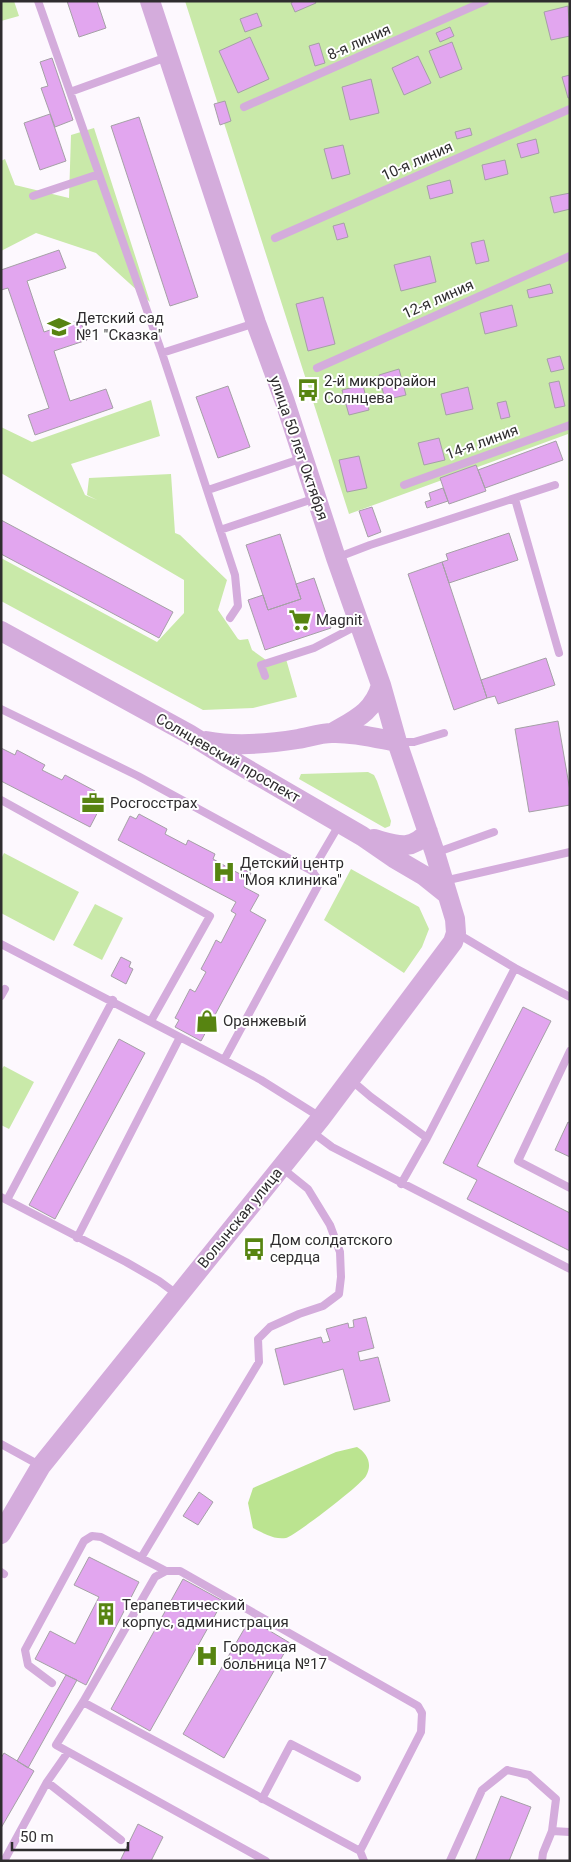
<svg xmlns="http://www.w3.org/2000/svg" width="571" height="1862" viewBox="0 0 571 1862" font-family="Roboto,sans-serif">
<rect width="100%" height="100%" fill="#fdf8fe"/>
<path fill="#c9e9a9" d="M1,1H14L19,16L1,21Z
M185,1H570V710L568,434L349,514Z
M94,128L150,302L96,253L36,233L1,251V161L5,159L15,185L69,198L71,135Z
M151,400L160,436L71,464L85,495L97,500L87,495L89,478L171,474L175,533L180,535L227,580L218,610L238,639L240,640L248,639L252,650L266,660L286,659L297,697L253,708L203,710L1,601V558L157,642L184,613V580L1,473V427L32,442Z
M368,772L374,775L377,781L391,821L390,826L385,828L299,779L301,774Z
M4,853L79,892L54,941L1,913V859Z
M351,869L419,907L429,929L422,947L404,973L324,920Z
M95,904L123,918L102,960L73,945Z
M4,1066L34,1082L9,1129L1,1125V1070Z"/>
<path fill="#bbe490" d="M357,1447C367,1453 373,1464 366,1476C361,1485 296,1535 286,1538C274,1540 263,1533 253,1528L248,1503L253,1488L336,1452Z"/>
<path fill="#e2a6ef" stroke="#a5a0a6" d="M67,1H97L106,28L79,37Z
M294,1H315L316,3L295,12L291,3Z
M568,6L570,36L551,40L544,12Z
M257,13L262,26L245,32L240,19Z
M450,27L454,36L440,42L436,33Z
M250,37L269,79L238,93L219,51Z
M452,42L462,69L440,78L429,51Z
M319,43L325,63L315,66L309,46Z
M418,56L431,83L404,95L392,68Z
M52,58L73,120L55,127L41,88L48,86L40,62Z
M570,75V98H568L562,77Z
M371,79L379,113L350,120L342,87Z
M225,101L231,121L220,125L214,104Z
M50,114L66,161L40,170L24,123Z
M139,117L198,297L170,306L111,126Z
M470,128L472,135L457,139L455,132Z
M536,139L539,153L521,158L517,144Z
M343,145L350,174L332,179L324,149Z
M505,160L508,174L485,180L482,165Z
M450,180L453,193L430,199L427,186Z
M570,193V209L554,213L550,197Z
M344,223L348,237L337,240L333,226Z
M484,240L489,261L476,264L471,243Z
M59,250L66,268L27,281L44,332L80,320L87,340L54,351L70,401L106,389L113,408L35,435L28,415L49,408L8,288L1,290V270Z
M430,256L436,282L401,291L394,265Z
M550,284L553,293L529,298L527,290Z
M323,297L335,344L308,351L296,304Z
M512,305L517,326L485,334L480,313Z
M560,356L564,369L551,372L547,359Z
M399,369L406,395L385,400L379,375Z
M559,381L565,406L555,408L549,383Z
M363,385L369,410L349,415L342,390Z
M228,386L250,447L218,458L196,397Z
M468,387L473,409L446,415L441,394Z
M506,401L510,417L501,419L497,403Z
M439,438L445,460L424,465L418,443Z
M556,441L563,460L485,488L478,470Z
M359,456L367,488L347,492L339,460Z
M476,465L486,491L449,504L440,478Z
M443,488L448,501L427,508L425,502L431,500L429,493Z
M372,507L381,532L368,537L359,511Z
M1,520L173,612L159,638L1,554Z
M509,533L518,560L449,583L442,562L448,560L446,554Z
M280,534L301,599L268,610L246,545Z
M442,562L487,698L454,710L408,574Z
M314,578L331,628L265,650L248,600L263,595L268,610L301,599L296,584Z
M546,658L555,685L498,704L495,696L487,698L481,680Z
M558,721L570,791V805L529,812L515,729Z
M1,748L15,755L17,750L45,765L42,770L62,780L65,775L95,791L92,797L103,802L90,827L1,781Z
M139,814L167,829L165,834L186,845L188,840L215,854L213,859L227,867L240,874L243,869L251,873L244,887L259,895L250,911L266,920L201,1041L175,1027L179,1020L175,1018L190,989L195,992L206,972L201,969L209,954L216,940L221,943L236,914L231,911L236,902L118,840L130,816L136,819Z
M121,957L131,962L129,967L133,969L126,984L111,976Z
M523,1007L551,1021L477,1166L570,1213V1251L467,1199L477,1180L443,1163Z
M119,1039L145,1053L55,1219L29,1205Z
M568,1122L570,1123V1157L555,1150Z
M366,1317L374,1348L358,1352L360,1361L378,1357L390,1401L354,1410L343,1369L284,1385L275,1349L321,1337L323,1343L330,1341L326,1329L348,1323L349,1328L354,1327L353,1320Z
M199,1492L213,1502L198,1525L183,1516Z
M89,1557L139,1582L86,1685L35,1659L50,1631L75,1644L99,1597L74,1585Z
M183,1579L223,1601L150,1731L111,1709Z
M250,1619L290,1643L224,1758L183,1734Z
M66,1675L77,1680L28,1768L17,1761Z
M4,1753L34,1771L1,1828V1758Z
M501,1796L531,1807L509,1861H475Z
M138,1824L163,1837L151,1861H120Z"/>
<g fill="none" stroke-linecap="round" stroke-linejoin="round">
<path stroke="#d4acdc" stroke-width="8" d="M38,1L162,353L235,575L238,606L230,618
M70,92L167,57
M244,107L485,1
M33,196L99,174
M275,238L570,109
M162,353L255,323
M317,368L570,256
M404,485L570,425
M208,490L303,458
M515,499L559,653
M220,530L316,498
M336,558L370,545L555,485
M265,676L261,665L314,648L358,625
M1,709L138,776L312,871L320,882L224,1060
M399,742H414L444,733
M1,800L210,916L151,1021
M435,853L494,832
M312,871L339,825
M444,881L570,852
M458,934L515,968L570,997
M1,944L224,1060L261,1080L320,1117
M1,996L5,989
M570,1051L518,1161L570,1188
M351,1080L371,1097L427,1138
M312,1132L332,1147L570,1269
M401,1184L427,1138L515,968
M1,1197L126,1262L159,1281L178,1295
M7,1200L113,1000
M77,1238L180,1037
M1,1444L41,1466
M141,1558L259,1362L258,1339L270,1327L299,1314L323,1306L339,1294L341,1277L340,1252L330,1225L308,1189L282,1168
M1,1572L4,1574
M52,1683L28,1665L25,1650L84,1541L92,1536L101,1537L166,1571
M83,1702L360,1851L364,1861
M47,1782L68,1752
M262,1799L291,1744L357,1778
M4,1861L47,1782L121,1840
M266,1861L56,1745L83,1702L155,1577L166,1571H180L418,1706L422,1713L421,1732L360,1851
M450,1861L482,1790L507,1770L529,1775L556,1799L552,1831
M542,1861L543,1853L552,1831L570,1832"/>
<path stroke="#d4acdc" stroke-width="20" d="M1,631L189,734L226,757L362,836L394,858L423,875L448,895
M332,733C354,720 374,712 381,685
M206,741C237,747 268,744 298,739C309,737 321,733 332,733C353,732 376,738 397,742
M374,839C396,845 411,852 428,832
M1,1534L41,1466L321,1118L453,942L456,933L455,919L435,853L397,742L381,685L336,558L285,402L256,323L150,1"/>
</g>
<defs>
<symbol id="school-bare" viewBox="-9 -9 18 18"><path d="M0-5L7-2L0 1L-7-2ZM-4 1L0 2.5L4 1V4Q0 6-4 4Z" fill="#578411" stroke="#fff" stroke-width="2.5" paint-order="stroke"/></symbol>
<symbol id="bus-bare" viewBox="-9 -9 18 18"><path d="M-5-6H5V4H4V6H2V4H-2V6H-4V4H-5ZM-3.5-4V0h7V-4ZM-3.5 1.2v1.5H-2V1.2ZM2 1.2v1.5H3.5V1.2Z" fill="#578411" stroke="#fff" stroke-width="2.5" paint-order="stroke"/></symbol>
<symbol id="supermarket-bare" viewBox="-9 -9 18 18"><path d="M-6-5.5h2.5l.6 2H6L4.5 2H-2.5L-4.4-4H-6ZM-1.5 3.2a1.3 1.3 0 1 0 .1 0ZM3 3.2a1.3 1.3 0 1 0 .1 0Z" fill="#578411" stroke="#fff" stroke-width="2.5" paint-order="stroke"/></symbol>
<symbol id="office-bare" viewBox="-9 -9 18 18"><path d="M-6-3h4V-5.5h4V-3h4V5H-6ZM-1-4.5V-3h2v-1.5ZM-6 0V1H6V0Z" fill="#578411" stroke="#fff" stroke-width="2.5" paint-order="stroke"/></symbol>
<symbol id="hospital-bare" viewBox="-9 -9 18 18"><path d="M-5-5h3v3.5h4V-5h3V5h-3V1.5h-4V5h-3Z" fill="#578411" stroke="#fff" stroke-width="2.5" paint-order="stroke"/></symbol>
<symbol id="shop-bare" viewBox="-9 -9 18 18"><path d="M-5-2.5h2.3a2.7 3.5 0 0 1 5.4 0H5L5.5 6h-11ZM-1.5-2.5h3a1.5 2.3 0 0 0-3 0Z" fill="#578411" stroke="#fff" stroke-width="2.5" paint-order="stroke"/></symbol>
<symbol id="building-bare" viewBox="-9 -9 18 18"><path d="M-4-6H4V6H1V3H-1V6H-4ZM-2.5-4.3h1.7v1.8h-1.7ZM.8-4.3h1.7v1.8H.8ZM-2.5-1h1.7V.8h-1.7ZM.8-1h1.7V.8H.8Z" fill="#578411" stroke="#fff" stroke-width="2.5" paint-order="stroke"/></symbol>
</defs>
<g fill-rule="evenodd">
<use href="#school-bare" x="43" y="311" width="32" height="32"/>
<use href="#bus-bare" x="292" y="374" width="32" height="32"/>
<use href="#supermarket-bare" x="284" y="604" width="32" height="32"/>
<use href="#office-bare" x="77" y="787" width="32" height="32"/>
<use href="#hospital-bare" x="208" y="856" width="32" height="32"/>
<use href="#shop-bare" x="191" y="1005" width="32" height="32"/>
<use href="#bus-bare" x="238" y="1233" width="32" height="32"/>
<use href="#building-bare" x="90" y="1598" width="32" height="32"/>
<use href="#hospital-bare" x="191" y="1640" width="32" height="32"/>
</g>
<g text-anchor="middle" stroke-width="4" stroke-linejoin="round" paint-order="stroke">
<g font-size="15" fill="#2f2d2f" stroke="#fff">
<text transform="translate(359 42) rotate(-24)" y="5">8-я линия</text>
<text transform="translate(417 161) rotate(-24)" y="5">10-я линия</text>
<text transform="translate(438 299) rotate(-24)" y="5">12-я линия</text>
<text transform="translate(482 442) rotate(-20)" y="5">14-я линия</text>
<text transform="translate(299 448) rotate(71)" y="5">улица 50 лет Октября</text>
<text transform="translate(228 758) rotate(30)" y="5">Солнцевский проспект</text>
<text transform="translate(240 1218) rotate(-51)" y="5">Волынская улица</text>
</g>
<g font-size="15" fill="#2f2d2f" stroke="#fff" text-anchor="start">
<text x="76" y="323">Детский сад<tspan x="76" dy="17">№1 "Сказка"</tspan></text>
<text x="324" y="386">2-й микрорайон<tspan x="324" dy="17">Солнцева</tspan></text>
<text x="316" y="625">Magnit</text>
<text x="110" y="808">Росгосстрах</text>
<text x="240" y="868">Детский центр<tspan x="240" dy="17">"Моя клиника"</tspan></text>
<text x="223" y="1026">Оранжевый</text>
<text x="270" y="1245">Дом солдатского<tspan x="270" dy="17">сердца</tspan></text>
<text x="122" y="1610">Терапевтический<tspan x="122" dy="17">корпус, администрация</tspan></text>
<text x="223" y="1652">Городская<tspan x="223" dy="17">больница №17</tspan></text>
</g>
</g>
<rect width="571" height="1862" fill="none" stroke="#2f2d2f" stroke-width="5"/>
<path d="M12 1842v8h116v-8" fill="none" stroke="#2f2d2f" stroke-width="2.5"/>
<text x="20" y="1842" font-size="15" fill="#2f2d2f" stroke="#ffffff" stroke-width="4" paint-order="stroke">50 m</text>
</svg>
